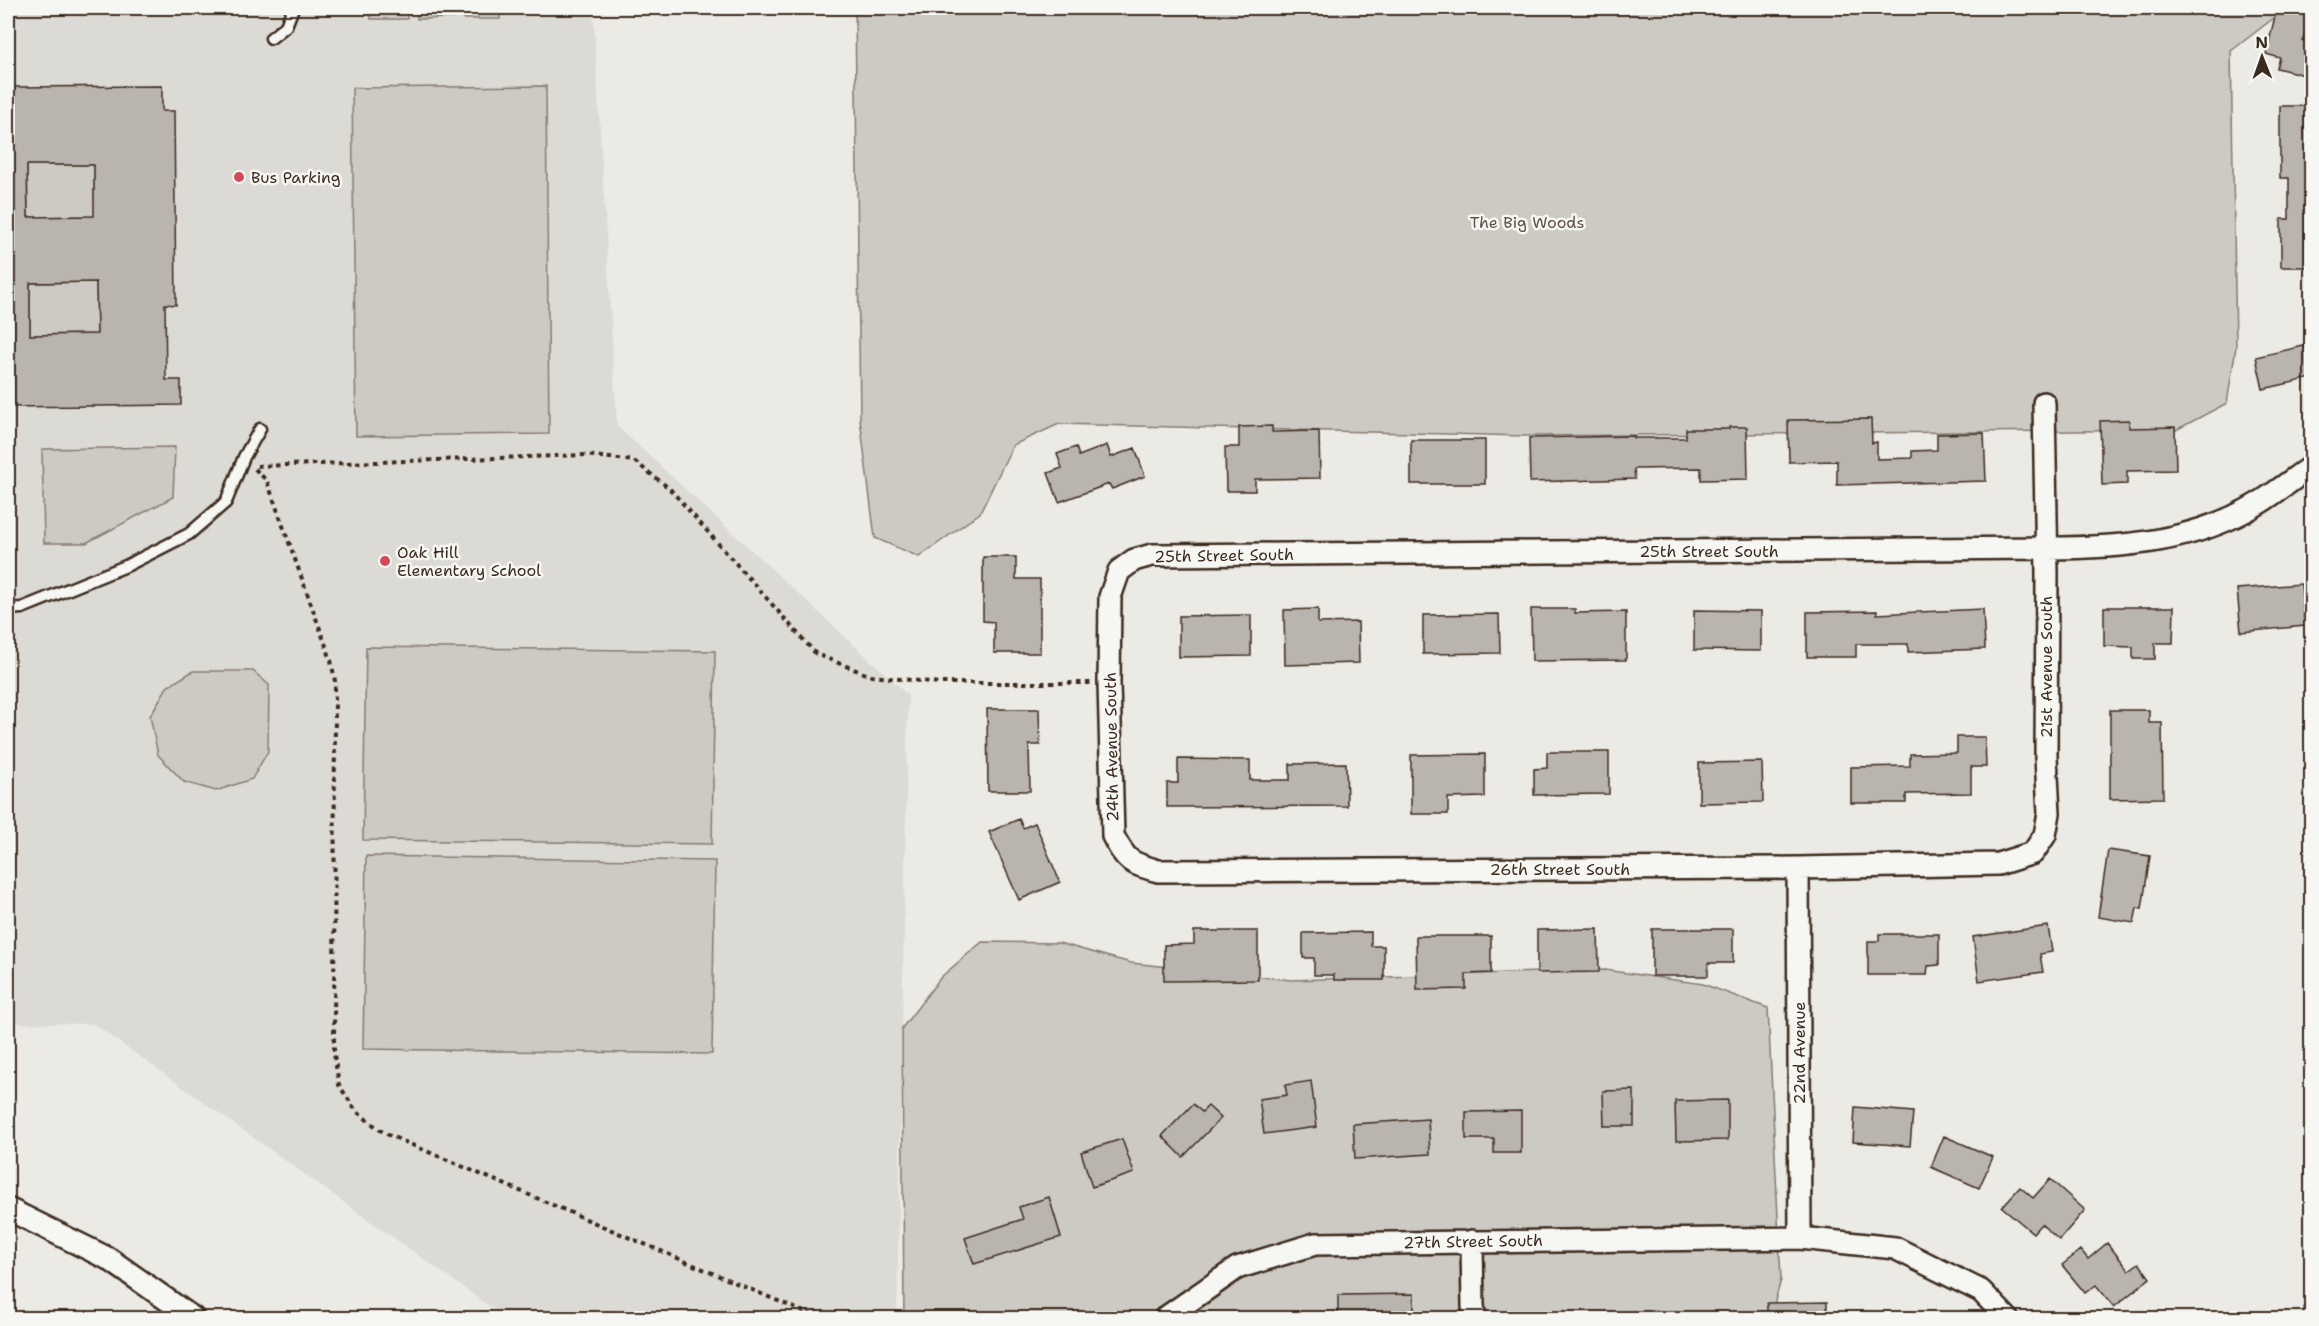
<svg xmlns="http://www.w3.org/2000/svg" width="2319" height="1326" viewBox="0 0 2319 1326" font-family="'Shantell Sans',sans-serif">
<rect width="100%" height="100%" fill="#ebeae5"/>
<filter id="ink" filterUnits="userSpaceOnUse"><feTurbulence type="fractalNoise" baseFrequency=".0167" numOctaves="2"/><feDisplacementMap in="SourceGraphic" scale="12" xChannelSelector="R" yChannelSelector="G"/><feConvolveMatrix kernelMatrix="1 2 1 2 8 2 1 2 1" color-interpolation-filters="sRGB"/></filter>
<g filter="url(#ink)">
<path fill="#dcdad4" d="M8,8H593L617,426L908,695L897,1318H506L94,1024L8,1023Z"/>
<path fill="#cdcac4" stroke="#847a71" stroke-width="1.5" d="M371,8H407V19H371Z
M417,8H453V18L417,19Z
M464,8H500V19H464Z
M855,8H2311L2312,15L2279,14L2231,51L2236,347L2227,403L2176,430L1526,436L1059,424L1013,445L980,513L919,557L875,538L860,419Z
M546,86L549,434L356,436L352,88Z
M27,165H94L95,216L28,217Z
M96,282L97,334L30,335V283Z
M175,447L173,497L86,543H44L42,449Z
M366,647L715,651L712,844L363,840Z
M193,671H253L269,685L268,751L252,779L216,791L184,782L158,755L150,716L167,687Z
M366,856L715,861L712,1054L363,1049Z
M982,942L1059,943L1131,963L1292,980L1605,970L1703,984L1768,1008L1781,1280L1770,1318H904L902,1028L941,977Z"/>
<path fill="#bab4ae" stroke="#3b2a1e" stroke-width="1.5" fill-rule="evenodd" d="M2277,8H2311L2303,41L2312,43V77L2277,68L2280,58L2266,54Z
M162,86V111H174L176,305L165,304L166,380H181V405L8,407V87ZM27,165H94V216L28,217ZM96,282L97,334L30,335V283Z
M2280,106H2312V267H2281V219H2289V178H2280Z
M2312,344V378L2263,389L2256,357Z
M1871,419L1872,443L1877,442V459L1912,458V451L1937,450V434L1984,433L1986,481L1837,485V461L1789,462L1788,420Z
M2129,420V428L2175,427L2176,470L2127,471V484L2102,485L2100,421Z
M1272,426V432L1319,431L1320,478L1255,479V491H1226L1225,447H1239V427Z
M1729,427H1747L1748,479L1701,480V468L1634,469L1635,479L1530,482L1529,438L1634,436V438H1686V429H1729Z
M1411,440H1485V484H1411Z
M1107,445L1111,457L1135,448L1145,476L1112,489L1109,484L1059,502L1048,473L1062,468L1057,454L1076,447L1079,456Z
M983,557H1016V579H1040V653H994V622L983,621Z
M2301,584L2305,626L2241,632L2237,589Z
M2104,607H2174L2173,643H2155V659H2133V647L2104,646Z
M1318,609V623L1358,622L1359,663L1285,665L1284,610Z
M1531,609H1575V613L1626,612V660L1532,661Z
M1983,609L1985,649L1908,652V644H1856V657H1807V612L1877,611V614Z
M1694,610L1761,611V651L1694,650Z
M1499,614L1500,653L1423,654V615Z
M1251,615V656L1179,657V616Z
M987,709H1039L1040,745H1029L1030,791H988Z
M2110,710H2149V723H2162L2163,798L2110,799Z
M1957,737H1985L1986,767H1971V793L1906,794V803H1851V767L1910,766V754L1957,753Z
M1547,752H1609V794L1534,795V769L1547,768Z
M1485,754V797L1448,798V814H1411V755Z
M1178,759L1250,760V780H1290V764L1346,763L1347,806L1167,807V783H1178Z
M1762,762L1763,802L1699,803V763Z
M1019,819L1023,828L1035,823L1060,882L1019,900L989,832Z
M2108,850L2150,856L2142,909L2137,908L2134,923L2098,917Z
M2048,926L2052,952L2040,954L2043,972L1979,981L1973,937Z
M1598,929L1599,972L1537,973V930Z
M1652,929H1733V963H1708V976H1652Z
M1194,931H1258V980L1164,981V945L1194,944Z
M1371,932V946H1384V980H1334V975H1314V958H1303V933Z
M1879,934H1939V965L1928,966L1927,975H1868V941H1879Z
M1416,936H1491V973L1466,974V989L1417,990Z
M1311,1081L1317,1127L1264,1134L1259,1099L1287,1095L1285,1085Z
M1634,1090V1126H1604L1603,1091Z
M1728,1100V1140L1676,1141L1675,1101Z
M1193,1104L1202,1112L1208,1106L1221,1118L1183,1157L1162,1136Z
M1855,1107L1913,1112L1910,1146L1853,1142Z
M1521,1111V1153H1494V1139H1466V1112Z
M1428,1119L1430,1154L1355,1159L1353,1124Z
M1944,1136L1993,1157L1979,1188L1931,1167Z
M1122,1139L1134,1173L1092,1187L1081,1152Z
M2050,1179L2085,1210L2059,1240L2041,1224L2033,1233L2002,1207L2020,1187L2033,1198Z
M1049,1197L1061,1237L974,1264L965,1238L1023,1219L1019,1207Z
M2107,1243L2129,1270L2139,1263L2150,1278L2114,1307L2096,1285L2085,1293L2062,1265L2081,1250L2088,1259Z
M1414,1294V1318H1338V1295Z
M1827,1302V1318H1767V1303Z"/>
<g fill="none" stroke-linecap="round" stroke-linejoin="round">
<defs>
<path id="lane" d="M271,38L286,26L293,8
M8,609L22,608L126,566L189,534L226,502L244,457L260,429"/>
<path id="street" d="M2044,403C2045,460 2046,517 2047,574L2046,757L2049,813L2045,835L2033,853L1998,864L1798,868L1158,871C1130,863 1127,862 1113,836L1109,683L1110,597L1119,571L1134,560L1152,555L2046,548C2120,548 2194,543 2259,503C2277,492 2294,478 2312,466
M1798,868L1800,1238
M8,1209L109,1259L193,1318
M1472,1241L1473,1306L1475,1318
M1165,1318L1237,1268L1315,1244L1800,1238L1895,1248L1981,1291L2007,1318"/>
</defs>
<use href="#lane" stroke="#3b2a1e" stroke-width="15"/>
<use href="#street" stroke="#3b2a1e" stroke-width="26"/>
<path stroke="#3b2a1e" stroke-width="4" stroke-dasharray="4.5 4.5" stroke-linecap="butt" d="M257,466L586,455L634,461L669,488L816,654L871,676L940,683H1091
M255,469L267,481L331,660L335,681L334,1054L339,1085L356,1111L384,1133L818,1318"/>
<use href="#lane" stroke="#f6f6f2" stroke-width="10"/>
<use href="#street" stroke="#f6f6f2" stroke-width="21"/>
</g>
</g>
<g fill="#d1495b" stroke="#f6f6f2" stroke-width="2">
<circle cx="239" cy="177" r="6"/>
<circle cx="385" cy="561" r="6"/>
</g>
<g text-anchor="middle" stroke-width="5" stroke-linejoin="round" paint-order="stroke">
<g font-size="16" fill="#3b2a1e" stroke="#f6f6f2" text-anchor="start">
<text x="251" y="183">Bus Parking</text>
<text x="397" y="558">Oak Hill<tspan x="397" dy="18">Elementary School</tspan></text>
</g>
<g font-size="16" fill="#605248" stroke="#f6f6f2">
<text x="1527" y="228">The Big Woods</text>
</g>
<g font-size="16" fill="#3b2a1e" stroke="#f6f6f2">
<text x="1709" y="557">25th Street South</text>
<text transform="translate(1224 555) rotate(-1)" y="6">25th Street South</text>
<text transform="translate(2046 667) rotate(-90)" y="6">21st Avenue South</text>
<text transform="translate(1111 747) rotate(-91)" y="6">24th Avenue South</text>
<text x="1560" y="875">26th Street South</text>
<text transform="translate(1799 1053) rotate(-90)" y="6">22nd Avenue</text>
<text transform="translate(1473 1241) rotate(-1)" y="6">27th Street South</text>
</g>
</g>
<rect width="2319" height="1326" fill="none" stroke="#f6f6f2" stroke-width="30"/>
<rect x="15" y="15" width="2289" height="1296" fill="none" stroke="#3b2a1e" stroke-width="2" filter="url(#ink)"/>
<g transform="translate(2262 57) rotate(359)" stroke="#f6f6f2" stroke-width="4.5" paint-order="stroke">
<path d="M0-4.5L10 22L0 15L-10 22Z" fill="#3b2a1e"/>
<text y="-9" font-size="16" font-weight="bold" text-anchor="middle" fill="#3b2a1e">N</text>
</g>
</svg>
